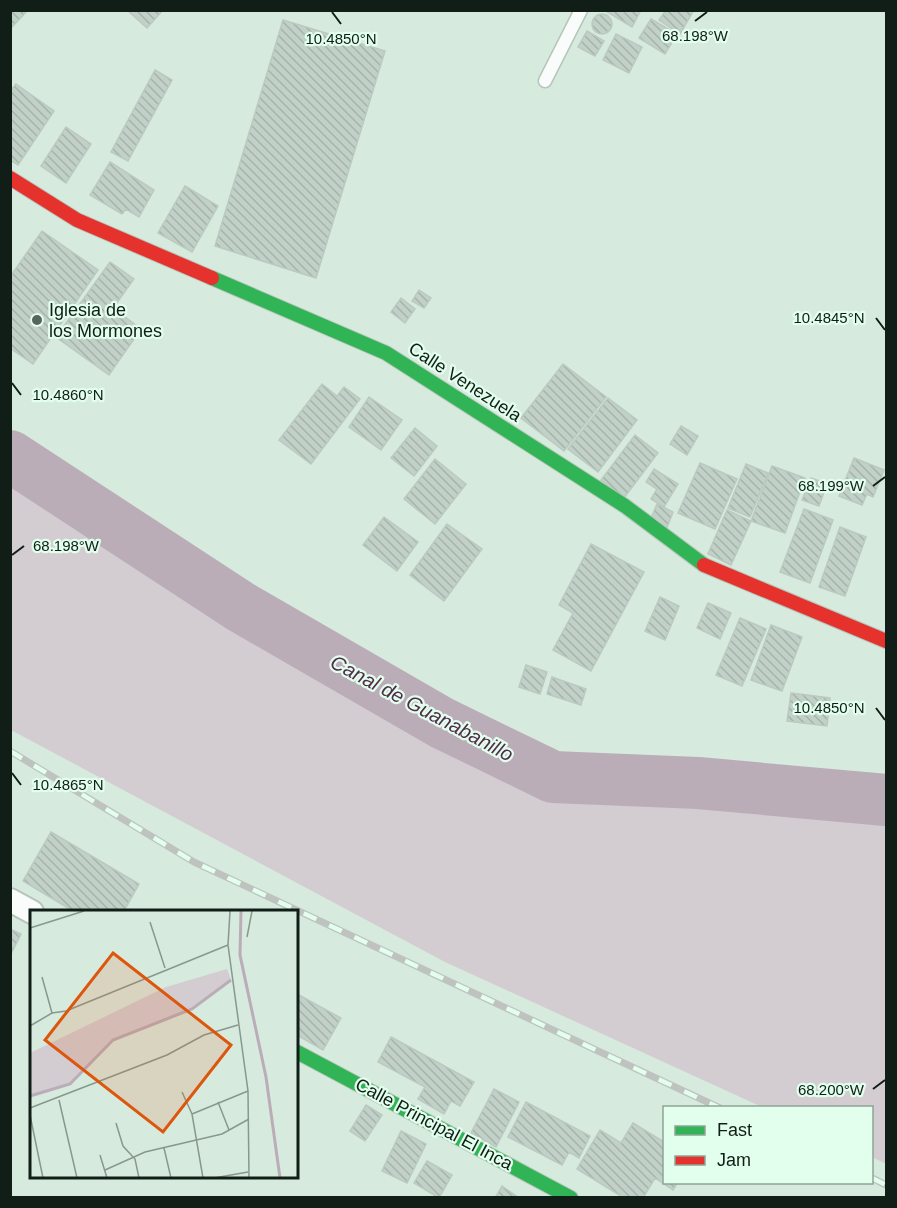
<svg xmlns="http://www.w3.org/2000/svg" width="897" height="1208" viewBox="0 0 897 1208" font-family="Arial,sans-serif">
<defs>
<pattern id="building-back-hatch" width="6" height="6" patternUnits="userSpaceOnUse" patternTransform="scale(1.5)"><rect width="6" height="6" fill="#c2d1c8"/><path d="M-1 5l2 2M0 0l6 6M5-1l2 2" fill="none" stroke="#a6b3ab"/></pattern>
</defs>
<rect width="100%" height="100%" fill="#d7eade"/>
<path fill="#d3cdd2" d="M11,456L241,607L553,777L698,783L886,800V1164L872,1157V1108L762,1107L445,962L11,730Z"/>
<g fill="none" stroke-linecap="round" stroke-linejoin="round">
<path stroke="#bbadb8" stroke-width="52" d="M10,456L241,607L442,723L553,777L698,783L886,800"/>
</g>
<path fill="url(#building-back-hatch)" stroke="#bbcac1" stroke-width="1.5" d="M10,10H28L10,29Z
M127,10H163L147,28Z
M604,10H641L632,27Z
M666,10H694L680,34L659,20Z
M592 24a10 10 0 1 1 20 0a10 10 0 1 1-20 0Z
M651,19L677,34L665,54L639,38Z
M283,20L385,51L316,278L215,246Z
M587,31L604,41L595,56L578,47Z
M616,34L642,47L629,73L603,60Z
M155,70L172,80L128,161L111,152Z
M16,84L54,111L18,165L10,160V91Z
M66,127L91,144L66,183L41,166Z
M110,162L154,190L139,217L126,209L122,214L90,195Z
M185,186L218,206L192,252L158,233Z
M42,231L98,270L33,364L10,348V277Z
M110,262L134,279L113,308L141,329L109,375L56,337Z
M419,290L431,298L424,308L412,301Z
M401,298L415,309L405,323L391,312Z
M563,364L606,397L564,451L521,418Z
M322,384L337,396L344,387L360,399L311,464L279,440Z
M369,397L402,420L381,450L349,427Z
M608,398L637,420L598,472L568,449Z
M681,426L698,436L687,455L670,444Z
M415,428L437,446L414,476L391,458Z
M635,435L658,453L624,498L601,480Z
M854,458L884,470L873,497L867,494L862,505L839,496Z
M435,459L466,484L435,524L404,499Z
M700,463L737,479L715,529L678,513Z
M746,464L768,473L750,517L728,508Z
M772,466L805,478L785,533L751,521Z
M654,469L678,484L664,507L651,499L657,489L646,482Z
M811,478L827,484L819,506L802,500Z
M657,504L673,512L666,530L649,523Z
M804,509L833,520L810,583L780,572Z
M727,510L751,521L731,565L708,554Z
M384,517L418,542L397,571L363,545Z
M447,524L482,549L444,601L410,575Z
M840,527L866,537L845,596L819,587Z
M591,544L644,572L591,671L553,650L573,613L559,605Z
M660,597L679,606L665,640L645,631Z
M708,603L731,613L720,639L697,628Z
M740,618L766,629L742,686L716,675Z
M771,625L802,637L782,691L751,680Z
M526,665L547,672L540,694L519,687Z
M552,677L586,689L581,705L547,694Z
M791,693L830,698L827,726L787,721Z
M51,832L139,884L124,911H73L23,881Z
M10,929L21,934L10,956Z
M297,994L341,1018L323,1050L297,1035Z
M391,1037L474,1082L460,1106L451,1101L444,1114L418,1099L425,1087L378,1062Z
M494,1089L519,1102L496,1147L471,1133Z
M526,1102L590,1136L579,1158L569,1152L562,1165L508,1137Z
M366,1105L382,1115L365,1141L350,1131Z
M633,1123L664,1142V1182H678L673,1190L655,1178L643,1198H624L577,1169L600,1130L621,1143Z
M401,1131L426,1144L407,1183L382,1171Z
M427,1161L452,1175L439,1198L414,1183Z
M502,1186L519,1198H495Z"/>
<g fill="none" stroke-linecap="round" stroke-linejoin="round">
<defs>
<path id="lane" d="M545,81L581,10"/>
<path id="street" d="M10,900L32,912"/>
<path id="fast" d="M212,278L386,353L625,506L704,565
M297,1052L571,1198"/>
<path id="jam" d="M10,178L77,220L212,278
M704,565L886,641"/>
</defs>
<use href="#lane" stroke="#b6c5bb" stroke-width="15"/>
<use href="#street" stroke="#b6c5bb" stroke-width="26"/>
<use href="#fast" stroke="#b6c5bb" stroke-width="16"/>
<use href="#jam" stroke="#b6c5bb" stroke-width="16"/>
<use href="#lane" stroke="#f9fcfa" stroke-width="12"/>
<use href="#street" stroke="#f9fcfa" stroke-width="22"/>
<use href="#fast" stroke="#30b455" stroke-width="14"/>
<use href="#jam" stroke="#e5322d" stroke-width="14"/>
<defs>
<path id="rail" d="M10,751L194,862L720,1108
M872,1178L886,1185"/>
</defs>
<use href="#rail" stroke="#bec3c0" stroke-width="7"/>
<use href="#rail" stroke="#e2feec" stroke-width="4.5" stroke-dasharray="14" stroke-linecap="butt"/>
</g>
<path fill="none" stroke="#111e17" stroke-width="2" d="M332,12L341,24M695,21L707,12M876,318L885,330M12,383L21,395M873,486L885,477M12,555L24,546M876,708L885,720M12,773L21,785M873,1089L885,1080"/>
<circle fill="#56655d" stroke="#e2feec" stroke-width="2" cx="37" cy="320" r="6"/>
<g text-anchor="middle" stroke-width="4.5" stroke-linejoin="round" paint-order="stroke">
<g font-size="18" fill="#111e17" stroke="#e2feec" text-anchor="start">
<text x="49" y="316">Iglesia de<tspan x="49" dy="21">los Mormones</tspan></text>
</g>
<g font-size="18" fill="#111e17" stroke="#e2feec">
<text transform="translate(465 382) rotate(33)" y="6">Calle Venezuela</text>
<text transform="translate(434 1124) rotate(28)" y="6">Calle Principal El Inca</text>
</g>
<g font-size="20" font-style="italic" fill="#532c4b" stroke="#e2feec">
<text transform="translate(422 708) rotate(28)" y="7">Canal de Guanabanillo</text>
</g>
</g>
<g transform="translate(30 910)">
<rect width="268" height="268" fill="#d7eade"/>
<path d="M197,59L201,70L162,99L83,129L40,174L0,186V143L136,77Z" fill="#d3cdd2"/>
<path fill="none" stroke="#bbadb8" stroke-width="3" d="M211,1L210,45L236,167L250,268M0,186L40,174L83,130L162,99L201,70"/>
<path fill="none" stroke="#88988e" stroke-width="1.5" d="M200,1L198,35L218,181L219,268M120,12L135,58M0,18L54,1M217,27L222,1M12,67L22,103M0,116L22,103L36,101L198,35M152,182L162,204L173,268M29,190L47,268M188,192L199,220M0,198L137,145L174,125L208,115M162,204L218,181M0,205L13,268M86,213L93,236L105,249L109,268M134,238L141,268M70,245L77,268M75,260L115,242L192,224L219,209M184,268L218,262"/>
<path fill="#dd560d" fill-opacity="0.15" stroke="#dd560d" stroke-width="3" d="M83,43L201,135L133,222L15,130Z"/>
<rect width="268" height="268" fill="none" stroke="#111e17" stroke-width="3"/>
</g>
<g font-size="15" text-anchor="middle" fill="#111e17" stroke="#e2feec" stroke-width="4.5" stroke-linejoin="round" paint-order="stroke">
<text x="695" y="41">68.198°W</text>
<text x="341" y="44">10.4850°N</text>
<text x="829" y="323">10.4845°N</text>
<text x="68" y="400">10.4860°N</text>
<text x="831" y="491">68.199°W</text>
<text x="66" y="551">68.198°W</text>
<text x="829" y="713">10.4850°N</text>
<text x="68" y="790">10.4865°N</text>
<text x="831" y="1095">68.200°W</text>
</g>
<rect width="897" height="1208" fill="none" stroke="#111e17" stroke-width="24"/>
<rect x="663" y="1106" width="210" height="78" fill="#e2feec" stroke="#8ea497" stroke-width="1.5"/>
<rect x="675" y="1126" width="30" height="9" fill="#30b455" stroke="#8ea497" stroke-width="1.5"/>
<text x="717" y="1136" font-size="18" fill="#111e17">Fast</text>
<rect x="675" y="1156" width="30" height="9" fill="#e5322d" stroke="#8ea497" stroke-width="1.5"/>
<text x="717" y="1166" font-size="18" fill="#111e17">Jam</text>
</svg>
